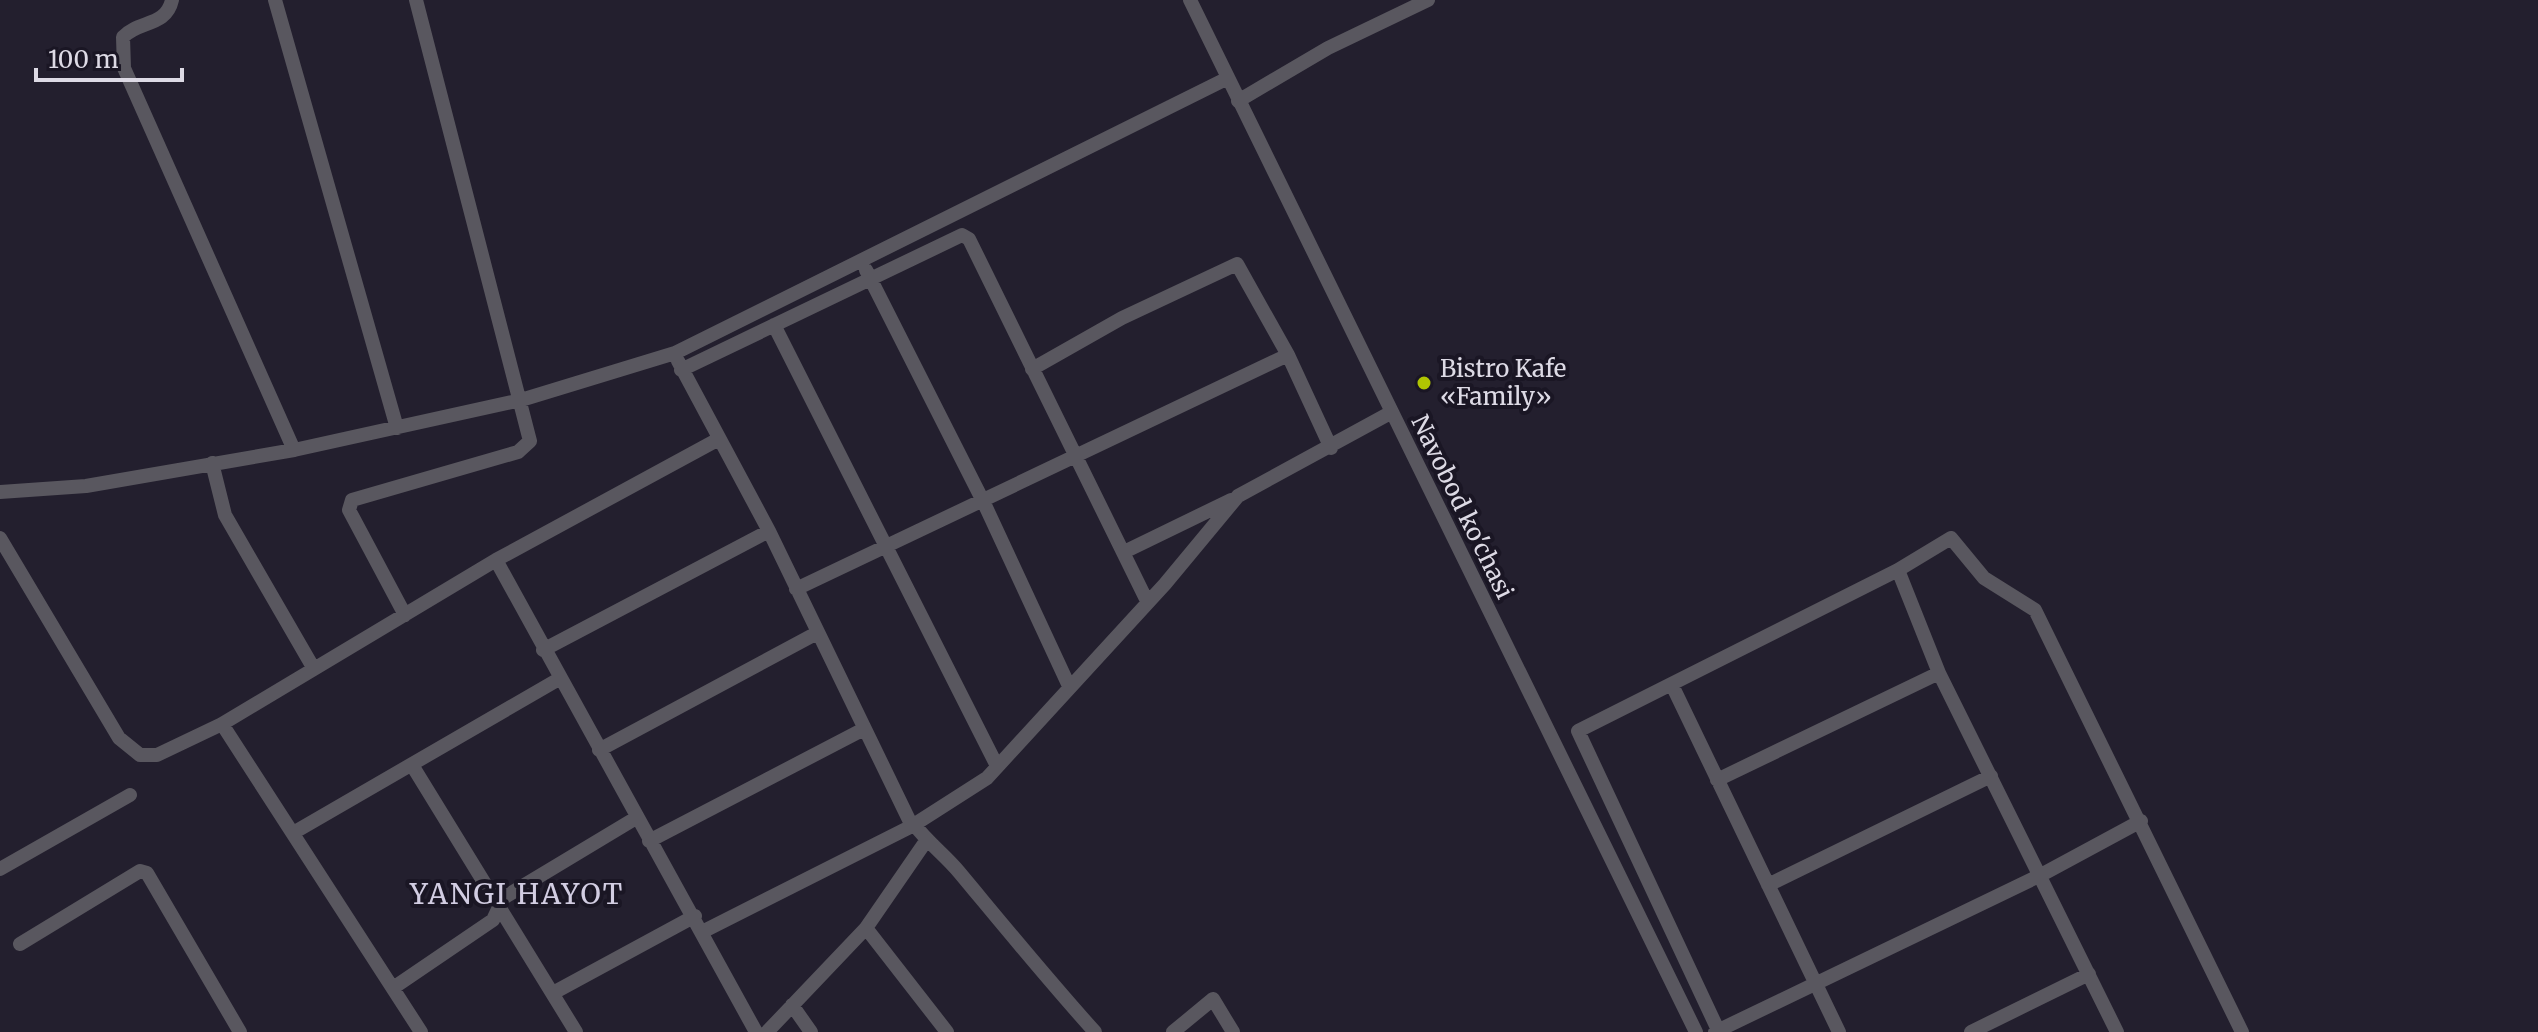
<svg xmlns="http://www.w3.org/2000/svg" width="2538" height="1032" viewBox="0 0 2538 1032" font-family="Merriweather,serif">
<rect width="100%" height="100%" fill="#231f2e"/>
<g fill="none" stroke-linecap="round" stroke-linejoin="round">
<path stroke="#59575f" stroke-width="14" d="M172,0C166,27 139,20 123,37L124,68L294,450
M275,0L397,428
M1190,0L1696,1032
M1238,101L1328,48L1428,0
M866,270L984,503L1069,686
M774,325L997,766
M678,361L769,531L912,826
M1032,369L1122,318L1237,264L1288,355L1331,448
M681,370L962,235L969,239L1147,601
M212,463L225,515L314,669
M0,492L86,486L294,450L521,400L675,353L1228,78
M0,538L119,738L140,755H157L222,724L496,560L717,440
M1124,552L1231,500
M496,560L756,1032
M1898,570L1939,673L2117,1032
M796,589L1288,355
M405,615L349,510L352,500L518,452L530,441L416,0
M543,650L769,531
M1672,685L1839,1032
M222,724L421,1032
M599,750L817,633
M412,765L576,1032
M1717,780L1939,673
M913,823C927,842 945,855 959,872C1004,926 1048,980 1095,1032
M293,833L559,679
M649,841L864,729
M0,869L130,795
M1768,885L1991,776
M498,901L636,818
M866,928L947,1032
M702,932L912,826L987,778L1165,584L1238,496L1392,412
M20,944L140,871L147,873L240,1032
M393,988L493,920L500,905
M553,993L695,916
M792,1005L811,1032
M767,1032L866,928L926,841
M1173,1032L1213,999L1233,1032
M1715,1032L2041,875L2141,821
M1719,1032L1578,731L1898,570L1951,538L1984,578L2035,610L2242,1032
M1971,1032L2089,974"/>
</g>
<circle fill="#b0c502" stroke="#1a1624" stroke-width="3" cx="1424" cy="383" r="8"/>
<g text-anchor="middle" stroke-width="8" stroke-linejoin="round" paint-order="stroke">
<g font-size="24" fill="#dddae5" stroke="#1a1624" text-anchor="start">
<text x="1440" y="377">Bistro Kafe<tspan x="1440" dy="28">«Family»</tspan></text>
</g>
<g font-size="24" fill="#dddae5" stroke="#1a1624">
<text transform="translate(1462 507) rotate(64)" y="8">Navobod ko'chasi</text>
</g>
<g font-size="28" letter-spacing="2" fill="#d2cde2" stroke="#1a1624">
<text x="517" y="904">YANGI HAYOT</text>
</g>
</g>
<path d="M36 68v12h146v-12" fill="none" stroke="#dddae5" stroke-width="4"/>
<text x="48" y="68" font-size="24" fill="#dddae5" stroke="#1a1624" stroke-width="6" paint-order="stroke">100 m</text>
</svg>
